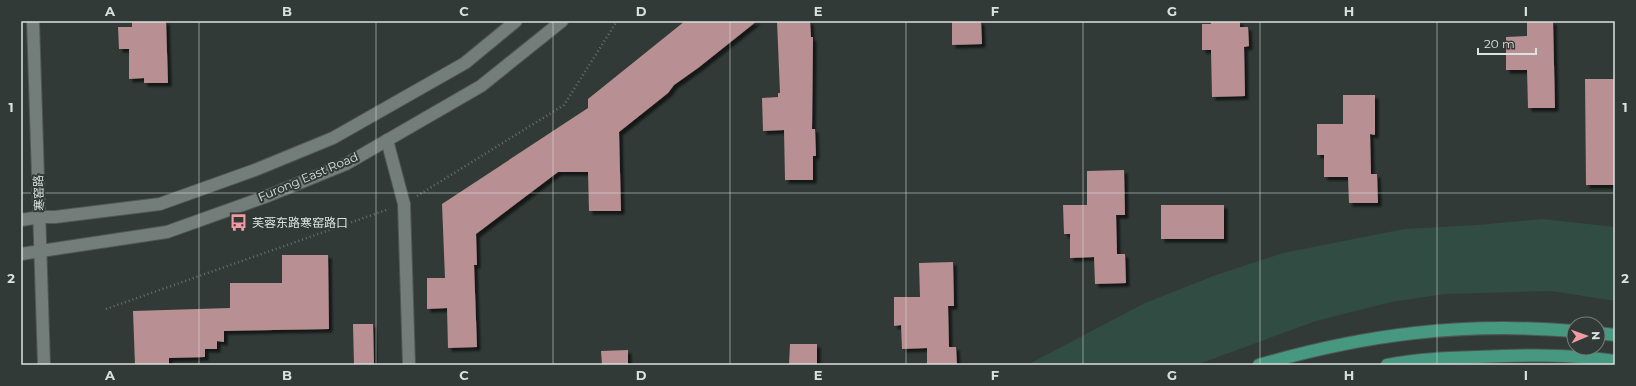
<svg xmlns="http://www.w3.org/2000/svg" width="1636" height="386" viewBox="0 0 1636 386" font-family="Montserrat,'Noto Sans SC',sans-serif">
<defs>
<filter id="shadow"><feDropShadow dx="3.5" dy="3.5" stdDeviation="1" flood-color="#0009"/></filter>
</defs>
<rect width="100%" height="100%" fill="#313a36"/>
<path fill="#314c42" d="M1543,219L1615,227V301L1551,291L1445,294L1391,302L1316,321L1196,365H1027L1145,303L1216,275L1283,253L1404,229L1477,225Z"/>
<path fill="#b88f92" filter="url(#shadow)" d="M132,21H166L168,83H144V78L129,79V49H119L118,27H132Z
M685,21H757L698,68L674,85L668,93L619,132L621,211H589L588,172H558L476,234L477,265H474L477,347L448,348L447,308L427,309V278H445L442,204L588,108V99Z
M777,21H810L811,37H813L812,129H815L816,156H813V180H785L784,130L763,131L762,98L778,97V93H780Z
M952,21H981L982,44L952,45Z
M1210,21H1240V27H1248L1249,46L1244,47L1245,96L1212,97L1211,50H1202V24H1211Z
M1527,21H1553L1555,108H1528L1527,70H1506V37L1527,36Z
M1585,79H1615V185H1586Z
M1343,95H1375V135L1370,134L1371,174H1377L1378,203H1349L1348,177H1324V155H1317V124H1343Z
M1124,170L1125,215H1116L1117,254H1125L1126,283L1095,284L1094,257L1070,258V234H1064L1063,205H1087V171Z
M1161,205H1224V239H1161Z
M282,255H328L329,329L224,331V342L217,341V349H205V357L169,358V365H135L133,311L230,308V283H282Z
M953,262L954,306H948L949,347H956L957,365H927V348L902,349L901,325L894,326V297H920L919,263Z
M353,324H373L374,365H354Z
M790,344H817V365H789Z
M628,350V365H602L601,351Z"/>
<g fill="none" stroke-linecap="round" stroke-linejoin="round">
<defs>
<path id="minor" d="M387,140L404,204L409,365"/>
<path id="tertiary" d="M33,21L44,365"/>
<path id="secondary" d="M21,220L40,217H55L160,204L255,170L333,138L465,63L516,21
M21,254L167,232L265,197L346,164L481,86L562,21"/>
<path id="trunk" d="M1598,333L1615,335
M1259,365C1366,334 1462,322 1574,331
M1387,365C1416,359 1448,358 1478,357C1524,355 1570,354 1615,361"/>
</defs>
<use href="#minor" stroke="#4f5754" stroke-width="14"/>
<use href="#tertiary" stroke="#4f5754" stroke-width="14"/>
<use href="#secondary" stroke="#4f5754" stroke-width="14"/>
<use href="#trunk" stroke="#4f5754" stroke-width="14"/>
<path stroke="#69716d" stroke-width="2.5" stroke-dasharray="1 3" stroke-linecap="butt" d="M417,196L564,105L617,21
M106,309L389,209"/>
<use href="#minor" stroke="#737d79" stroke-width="12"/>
<use href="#tertiary" stroke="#737d79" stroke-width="12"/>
<use href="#secondary" stroke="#737d79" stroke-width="12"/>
<use href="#trunk" stroke="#46987e" stroke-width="12"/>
</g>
<path fill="none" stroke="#dbe1de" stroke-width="1" stroke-opacity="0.55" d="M199,21V365M376,21V365M553,21V365M730,21V365M906,21V365M1083,21V365M1260,21V365M1437,21V365M21,193H1615"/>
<defs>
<symbol id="bus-bare" viewBox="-9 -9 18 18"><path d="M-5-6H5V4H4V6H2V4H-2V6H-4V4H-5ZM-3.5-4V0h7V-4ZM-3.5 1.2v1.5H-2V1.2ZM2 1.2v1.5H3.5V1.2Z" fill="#f49aa3" stroke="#313a36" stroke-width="2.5" paint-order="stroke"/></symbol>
</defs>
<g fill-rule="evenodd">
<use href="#bus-bare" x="226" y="210" width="25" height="25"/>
</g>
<g text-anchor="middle" stroke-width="4" stroke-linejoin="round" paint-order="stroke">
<g font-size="12" fill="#dbe1de" stroke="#313a36">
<text transform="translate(308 177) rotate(-23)" y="4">Furong East Road</text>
<text transform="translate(39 193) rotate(-92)" y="4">寒窑路</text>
</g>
<g font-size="12" fill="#dbe1de" stroke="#313a36" text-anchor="start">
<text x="252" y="227">芙蓉东路寒窑路口</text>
</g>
</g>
<rect width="1636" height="386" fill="none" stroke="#313a36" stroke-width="44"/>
<g transform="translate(1586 336) rotate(88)"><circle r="19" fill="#313a36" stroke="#757d79"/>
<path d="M0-3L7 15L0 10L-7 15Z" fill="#f49aa3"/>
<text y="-6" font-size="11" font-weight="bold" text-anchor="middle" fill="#dbe1de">N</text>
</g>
<path d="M1478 48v6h58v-6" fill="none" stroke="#dbe1de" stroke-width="2"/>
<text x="1484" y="48" font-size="12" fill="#dbe1de" stroke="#313a36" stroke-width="3" paint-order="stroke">20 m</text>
<rect x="22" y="22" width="1592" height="342" fill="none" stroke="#dbe1de" stroke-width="1.5"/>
<g font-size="13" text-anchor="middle" font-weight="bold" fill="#dbe1de">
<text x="110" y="16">A</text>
<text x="287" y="16">B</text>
<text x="464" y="16">C</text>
<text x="641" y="16">D</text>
<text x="818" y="16">E</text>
<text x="995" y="16">F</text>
<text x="1172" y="16">G</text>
<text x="1349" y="16">H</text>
<text x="1526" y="16">I</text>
<text x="11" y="112">1</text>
<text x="1625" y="112">1</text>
<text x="11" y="283">2</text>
<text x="1625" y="283">2</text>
<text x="110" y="380">A</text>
<text x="287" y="380">B</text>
<text x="464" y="380">C</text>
<text x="641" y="380">D</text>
<text x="818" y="380">E</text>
<text x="995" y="380">F</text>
<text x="1172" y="380">G</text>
<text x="1349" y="380">H</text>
<text x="1526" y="380">I</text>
</g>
</svg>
